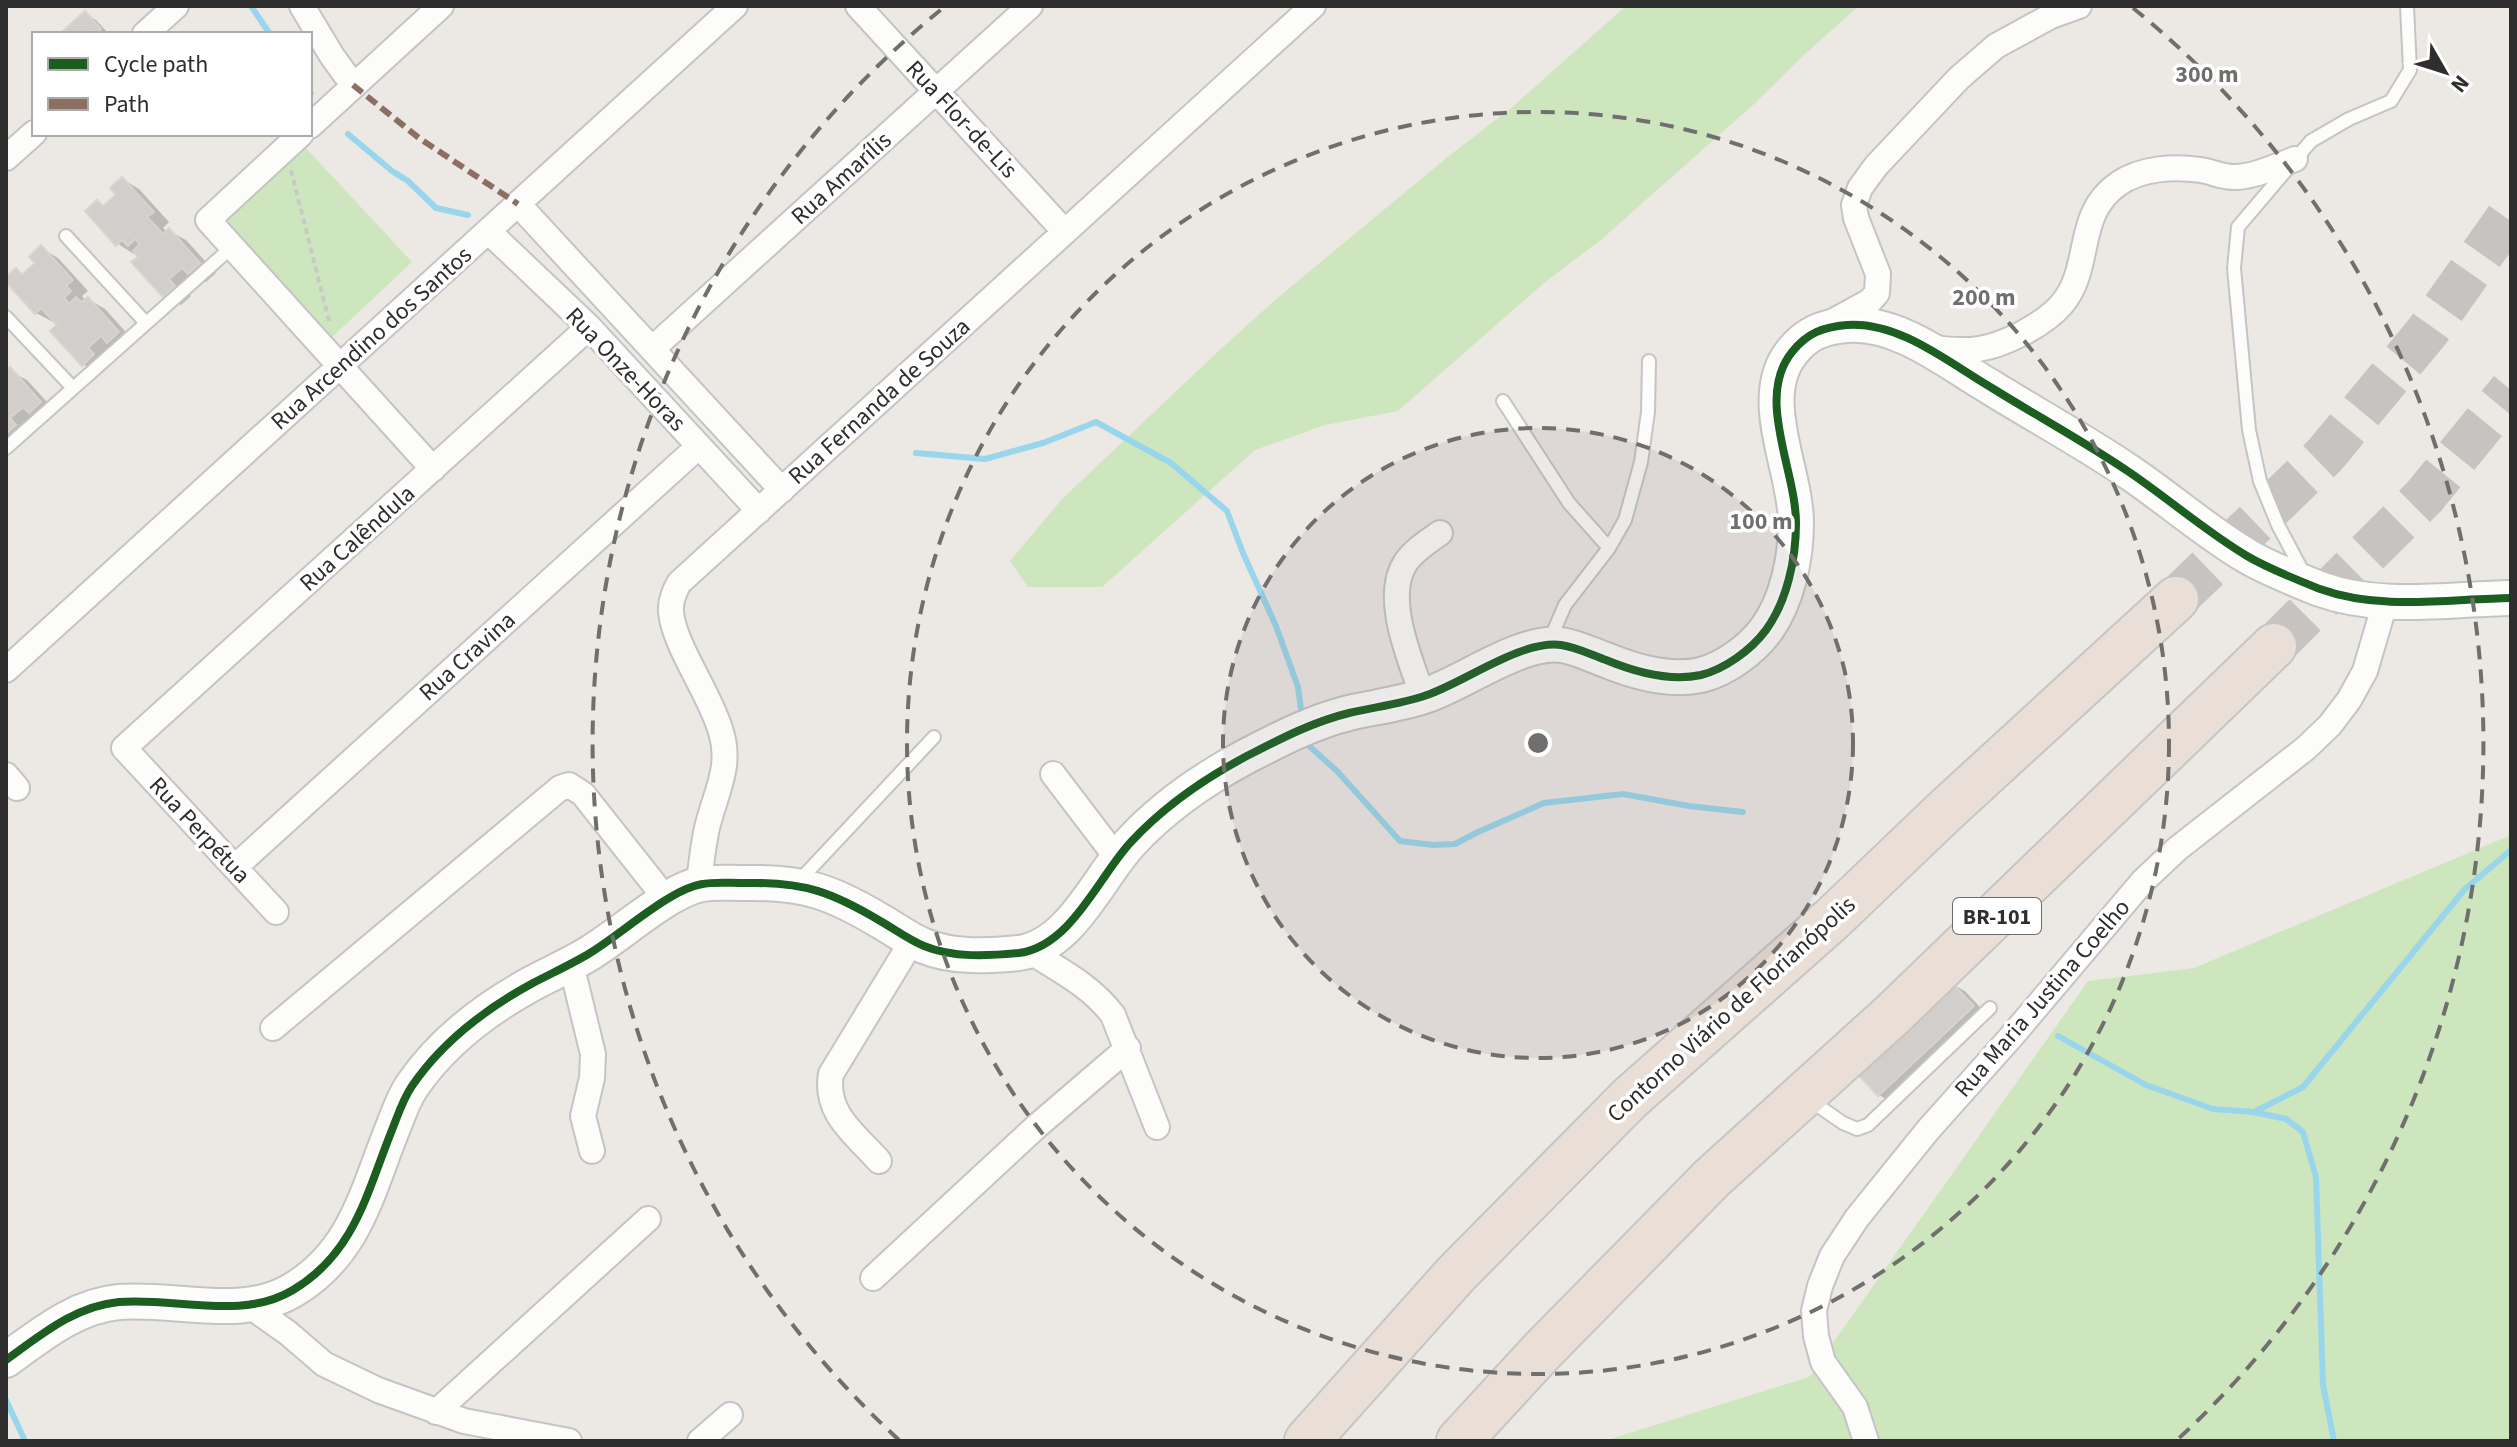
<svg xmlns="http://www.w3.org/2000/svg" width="2517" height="1447" viewBox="0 0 2517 1447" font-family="'Source Sans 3',sans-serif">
<rect width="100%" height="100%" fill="#ece8e4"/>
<path fill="#cee6be" d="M1626,6H1859L1805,54L1754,104L1602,239L1544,283L1398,411L1325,425L1255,450L1102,587H1028L1010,561L1062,499L1225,345L1281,295L1450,155L1510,109Z
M305,147L412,262L330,339L222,223Z
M2511,835V1441H1604L1809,1377L2088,981L2194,968Z"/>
<path fill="#0003" d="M85,14L96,20L109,34H66Z
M122,179L139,189L169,222L163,228L167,232L169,231L186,240L216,273L206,282L198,278L185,290L191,296L181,305L164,295L136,252L134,254L118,244L97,202L106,207L119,195Z
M41,248L58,258L88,291L82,296L86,301L88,299L105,309L135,342L125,351L117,346L104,358L110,365L100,374L83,364L55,321L53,322L36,313L6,280L16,271L24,275L38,263Z
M6,369L27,380L57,413L47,422L39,417L26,429L32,435L22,444L6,435Z
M1948,982L1965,991L1989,1017L1896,1104L1879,1095Z"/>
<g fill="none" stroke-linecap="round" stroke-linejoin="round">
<path stroke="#99d6ec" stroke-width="6" d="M251,6L270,34
M310,92L311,93
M348,134L392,171L408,181L436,208L468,215
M916,453L985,459L1043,443L1096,422L1171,463L1227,511L1243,553L1276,626L1298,687L1301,709
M1308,745L1337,771L1400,841L1433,845L1455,844L1478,832L1544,803L1623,794L1689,806L1743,812
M2058,1036L2146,1085L2213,1109L2254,1112L2286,1119L2303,1132L2316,1177L2323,1385L2334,1441
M2254,1112L2303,1087L2464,890L2511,850
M6,1400L25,1441"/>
</g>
<path fill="#d1cecb" stroke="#d7d4d0" stroke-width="2" d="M85,11L101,29L96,34H64L62,32Z
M122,177L154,212L147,217L163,234L169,228L200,263L188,274L182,268L169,279L175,286L163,297L131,262L138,257L133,251L140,244L135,239L128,246L122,240L116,246L85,211L97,200L103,206L116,195L110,188Z
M41,245L73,280L66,286L71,291L64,298L69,304L76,297L82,302L88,297L119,332L107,343L101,336L88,348L94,354L82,366L50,331L57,325L41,308L35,314L6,282V277L16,268L22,275L35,263L29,257Z
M10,367L41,402L29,413L23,407L10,418L16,425L6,434V371Z
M1948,979L1974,1006L1878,1096L1853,1069Z"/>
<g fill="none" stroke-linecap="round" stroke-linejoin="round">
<path stroke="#c6c3c0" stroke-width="44" stroke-dasharray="44 22" stroke-linecap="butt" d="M2176,599L2325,455L2427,332L2511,213
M2274,646L2424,497L2511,390"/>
<defs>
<path id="lane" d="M66,236L146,323
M6,317L73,388
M1503,401L1569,503L1609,548
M6,448L232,247
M2305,576L2278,525L2260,481L2249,430L2234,268L2238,227L2311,141L2349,119L2391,101L2410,70L2407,6
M1549,642L1565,605L1609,548L1625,520L1641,462L1648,412L1649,361
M798,882L934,737
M1811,1101L1843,1123L1857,1129L1868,1125L1990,1008"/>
<path id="street" d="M302,6L332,56L353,85
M858,6L1065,232
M145,34L176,6
M310,126L441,6
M301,134L208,220L433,469
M6,158L34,133
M518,204L782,490
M488,231L589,327L759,511
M1830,323L1870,301L1877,293L1878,274L1856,218L1854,205L1860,188L1876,166L1959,78L1996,46L2051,16L2079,6
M1934,348C1970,353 1991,350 2023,333C2038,325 2051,317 2062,304C2093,267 2074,215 2118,184C2141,168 2174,166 2201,170C2213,172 2224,178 2237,177C2256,176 2277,166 2295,159
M652,349L1030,6
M6,670L735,6
M1423,697C1411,661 1382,597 1406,562C1414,550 1429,541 1440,533
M1053,774L1117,858
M6,775L17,788
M235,867L699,446
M699,883C701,865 703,846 707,828C715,794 732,767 721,732C711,695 674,646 671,612C670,601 674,592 679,583L1313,6
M276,912L124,748L589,327
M1031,952C1061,971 1091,986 1113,1015L1157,1127
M571,964L593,1054L592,1078L583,1116L592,1151
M273,1028L560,788L569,785L583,794L666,899
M879,1161C855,1134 824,1113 831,1074L912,941
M873,1278L1037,1126L1128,1048
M247,1304L288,1333L324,1364L378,1390L464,1421L569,1441
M436,1412L648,1219
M700,1441L730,1415
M1866,1441L1855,1407L1823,1362L1816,1336L1814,1311L1820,1286L1832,1256L1857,1218L1928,1130L2011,1037L2143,881L2177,849L2306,748L2330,725L2349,700L2365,671L2385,603"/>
<path id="secondary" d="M6,1360C41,1335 75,1306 119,1302C175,1297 242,1321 293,1290C355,1253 367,1192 392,1130C398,1115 403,1099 412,1086C442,1042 487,1008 533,983C552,973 572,964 590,953C617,936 642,914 669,898C700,879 712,883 746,883C805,882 832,892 882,922C896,930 909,940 924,946C953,958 988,956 1019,953C1071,946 1098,878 1130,843C1164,806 1202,780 1245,757C1278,740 1312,722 1349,713C1374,707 1402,704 1427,695C1465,682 1521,640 1561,645C1576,647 1592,655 1606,660C1635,672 1669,682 1701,675C1725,669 1751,650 1766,630C1787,601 1796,559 1796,523C1796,470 1755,398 1792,352C1807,333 1823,327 1847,325C1899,321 1949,363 1992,388C2037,416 2085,442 2129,472C2169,499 2205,531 2247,556C2269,569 2295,579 2320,589C2381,611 2447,599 2511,598"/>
<path id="highway" d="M1307,1441L1456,1274L1630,1098L1832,919L1946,810L2176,599
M1459,1441L1541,1352L1712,1178L1893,1014L2274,646"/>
</defs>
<use href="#lane" stroke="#c5c4c5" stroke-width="16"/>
<use href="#street" stroke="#c5c4c5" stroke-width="28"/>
<use href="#secondary" stroke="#c5c4c5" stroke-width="38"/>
<use href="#highway" stroke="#c6c5c4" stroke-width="48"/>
<path stroke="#c9c9c8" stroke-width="4" stroke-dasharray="6 4" stroke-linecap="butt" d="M291,170L329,321"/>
<use href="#lane" stroke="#fcfcfb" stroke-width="12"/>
<use href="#street" stroke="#fcfcfb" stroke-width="24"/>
<use href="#secondary" stroke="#fcfcfb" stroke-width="34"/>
<use href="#highway" stroke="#eadfd6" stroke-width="44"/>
<path stroke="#8d6e63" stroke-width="6" stroke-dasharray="12 6" stroke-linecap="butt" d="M353,85L419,138L518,204"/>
<defs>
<path id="cycleway" d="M6,1360C41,1335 75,1306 119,1302C175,1297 242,1321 293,1290C355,1253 367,1192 392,1130C398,1115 403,1099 412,1086C442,1042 487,1008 533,983C552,973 572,964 590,953C617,936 642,914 669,898C700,879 712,883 746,883C805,882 832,892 882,922C896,930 909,940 924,946C953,958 988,956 1019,953C1071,946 1098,878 1130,843C1164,806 1202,780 1245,757C1278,740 1312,722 1349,713C1374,707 1402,704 1427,695C1465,682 1521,640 1561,645C1576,647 1592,655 1606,660C1635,672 1669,682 1701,675C1725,669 1751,650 1766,630C1787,601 1796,559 1796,523C1796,470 1755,398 1792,352C1807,333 1823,327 1847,325C1899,321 1949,363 1992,388C2037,416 2085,442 2129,472C2169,499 2205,531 2247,556C2269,569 2295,579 2320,589C2381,611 2447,599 2511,598"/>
</defs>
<use href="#cycleway" stroke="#fff" stroke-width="13"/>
<use href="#cycleway" stroke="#1b5e20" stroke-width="8"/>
</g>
<circle cx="1538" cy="743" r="315" fill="#706f6e" fill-opacity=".12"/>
<g fill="none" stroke="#706f6e" stroke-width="4" stroke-dasharray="14 10">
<circle cx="1538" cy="743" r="315"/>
<circle cx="1538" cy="743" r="631"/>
<path d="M899 1440A946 946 0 0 1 943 8M2133 8A946 946 0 0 1 2177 1440"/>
</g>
<g text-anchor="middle" stroke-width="7" stroke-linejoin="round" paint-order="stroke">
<rect fill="#fff" stroke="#6d6d6d" stroke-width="2" x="1953" y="898" width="88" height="36" rx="6"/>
<g font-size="22" font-weight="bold" fill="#2e2e2e">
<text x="1997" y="924">BR-101</text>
</g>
<g font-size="24" fill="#2e2e2e" stroke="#fff">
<text transform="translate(962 119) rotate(47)" y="8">Rua Flor-de-Lis</text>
<text transform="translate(841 178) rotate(-42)" y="8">Rua Amarílis</text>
<text transform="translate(371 338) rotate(-42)" y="8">Rua Arcendino dos Santos</text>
<text transform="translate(626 369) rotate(46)" y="8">Rua Onze-Horas</text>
<text transform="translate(879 401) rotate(-42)" y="8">Rua Fernanda de Souza</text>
<text transform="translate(357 538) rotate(-42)" y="8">Rua Calêndula</text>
<text transform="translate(467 656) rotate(-42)" y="8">Rua Cravina</text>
<text transform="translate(200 830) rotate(47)" y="8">Rua Perpétua</text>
<text transform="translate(2042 998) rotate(-49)" y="8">Rua Maria Justina Coelho</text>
<text transform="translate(1731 1009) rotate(-42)" y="8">Contorno Viário de Florianópolis</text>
</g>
</g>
<circle cx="1538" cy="743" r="12" fill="#706f6e" stroke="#fff" stroke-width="4"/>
<g font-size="24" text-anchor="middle" font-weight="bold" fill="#706f6e" stroke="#fff" stroke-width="7" stroke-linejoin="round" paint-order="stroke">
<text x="2207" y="82">300 m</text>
<text x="1984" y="305">200 m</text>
<text x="1761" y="529">100 m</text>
</g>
<rect width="2517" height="1447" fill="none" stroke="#2e2e2e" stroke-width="16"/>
<rect x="32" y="32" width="280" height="104" fill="#ffffff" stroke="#ababab" stroke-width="2"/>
<rect x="48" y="58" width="40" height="12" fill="#1b5e20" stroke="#ababab" stroke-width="2"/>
<text x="104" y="72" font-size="24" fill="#2e2e2e">Cycle path</text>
<rect x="48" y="98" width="40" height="12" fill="#8d6e63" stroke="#ababab" stroke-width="2"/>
<text x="104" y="112" font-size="24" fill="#2e2e2e">Path</text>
<g transform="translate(2445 72) rotate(129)" stroke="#ffffff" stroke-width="6" paint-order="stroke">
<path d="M0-6L14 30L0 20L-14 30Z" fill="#2e2e2e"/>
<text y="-12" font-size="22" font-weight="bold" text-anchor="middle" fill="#2e2e2e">N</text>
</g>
</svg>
